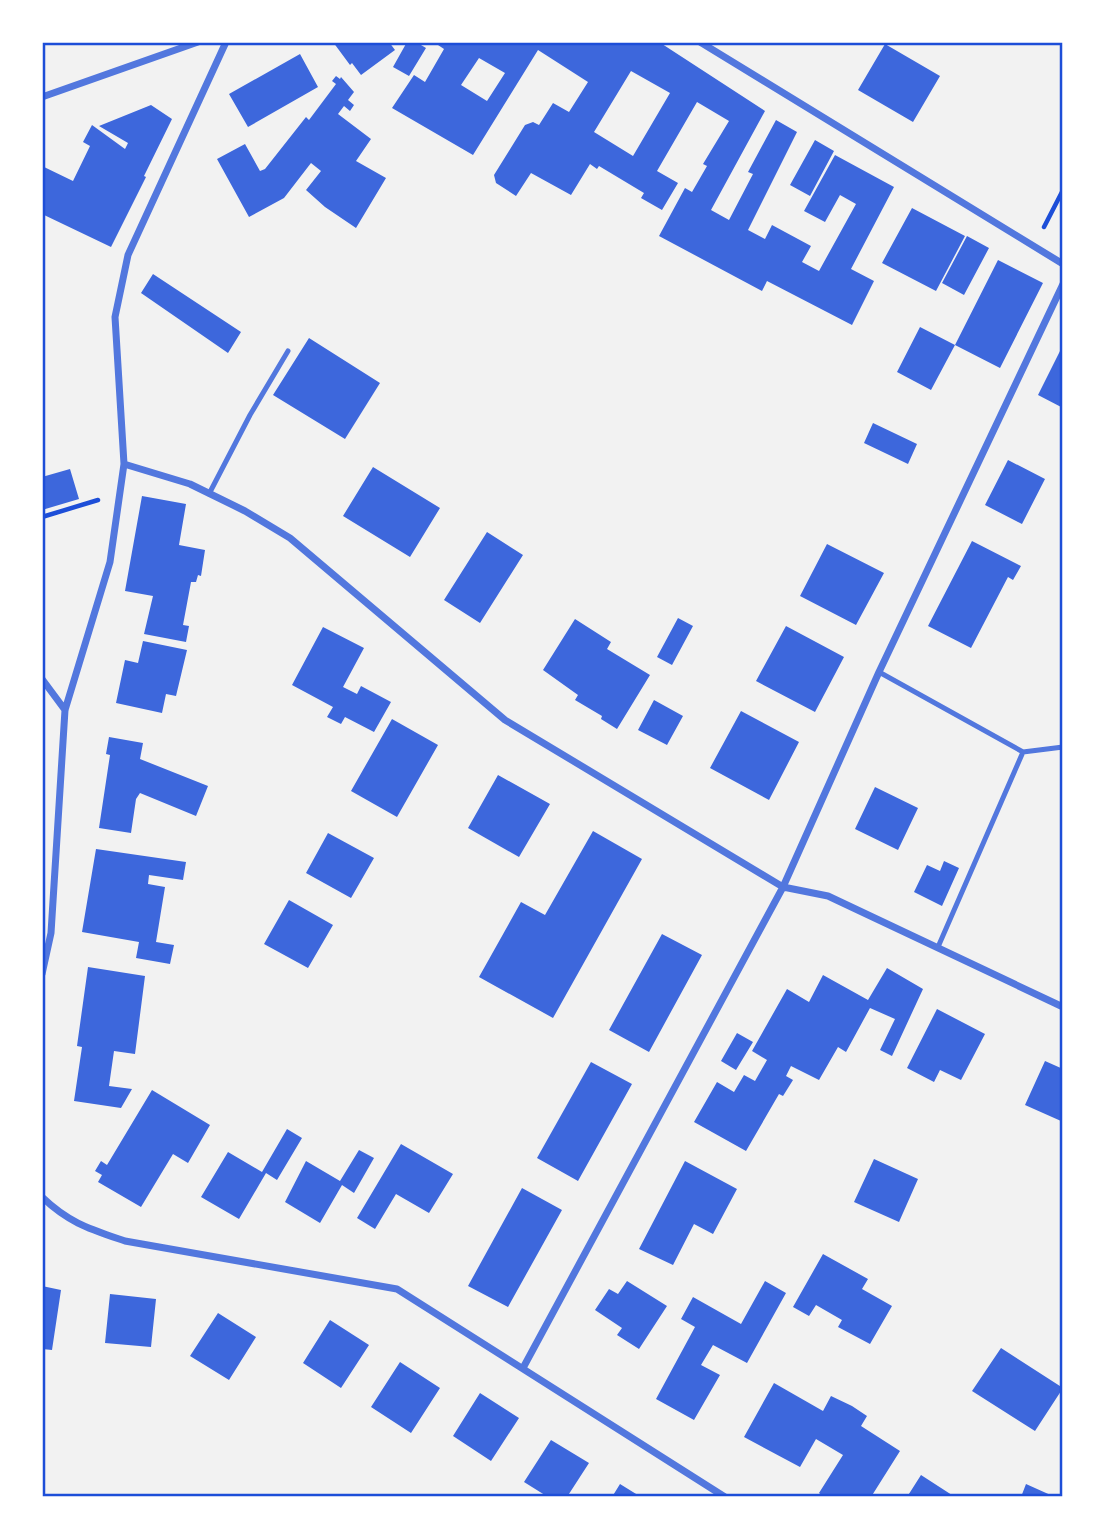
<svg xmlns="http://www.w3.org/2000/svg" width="1105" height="1539" viewBox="0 0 1105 1539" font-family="Lato,sans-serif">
<rect width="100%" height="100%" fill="#f2f2f2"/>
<path fill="#3d67dc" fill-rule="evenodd" d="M333,42H389L395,50L361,75L352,63L350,65Z
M407,42H416L426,48L409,76L393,67Z
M440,42H659L765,111L711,210L729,220L753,174L748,172L776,120L797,132L748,230L765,239L772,225L811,246L802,262L819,271L856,204L840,195L825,222L804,211L835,155L894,187L851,269L874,281L852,325L767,281L762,291L659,236L685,188L692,192L707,166L703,164L729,121L697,102L657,171L678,183L662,210L641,198L644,193L599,166L597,169L590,164L571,195L531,173L516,196L496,183L494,175L525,125L533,122L539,125L553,103L569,112L588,82L538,50L473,155L392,108L414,75L425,82L444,49L438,45ZM479,58L505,73L487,101L461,85ZM631,71L670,93L633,156L594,132Z
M885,44L940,76L913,122L858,90Z
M300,54L318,87L248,127L229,94Z
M336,76L340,79L341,77L354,92L348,100L354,105L350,111L344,106L338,114L371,139L356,161L386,178L356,228L325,207L306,190L321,171L311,163L284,198L249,217L217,159L245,144L260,171L265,169L306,117L309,120L336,84L332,81Z
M151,105L172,119L144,176L146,177L111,247L42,214V166L73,181L90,146L83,142L92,125L125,149L128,143L99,126Z
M815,140L834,151L810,196L790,185Z
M912,208L965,236L936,291L882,263Z
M967,236L989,248L964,295L942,283Z
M998,260L1043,283L1000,368L955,345Z
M153,274L241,332L228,353L141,293Z
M920,327L955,345L931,390L897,372Z
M309,338L380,383L345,439L273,395Z
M1063,345V408L1038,395Z
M873,423L917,444L908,464L864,443Z
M1008,460L1045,479L1022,524L985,505Z
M373,467L440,508L410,557L343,516Z
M70,469L79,499L42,510V477Z
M142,496L186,504L179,545L205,550L201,576L198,575L196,582H191L183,625L189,626L186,642L144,634L153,596L125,591Z
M487,532L523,555L480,623L444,600Z
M972,541L1021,566L1013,580L1008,577L971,648L928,626Z
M827,544L884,573L856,625L800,596Z
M678,618L693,626L672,665L657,657Z
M575,619L611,642L607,649L650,675L617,729L601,719L602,716L575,700L578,695L543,670Z
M786,626L844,657L815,712L756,681Z
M323,627L364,648L343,687L357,694L361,686L391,702L374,732L345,717L341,724L327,717L333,707L292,685Z
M143,641L187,650L176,696L166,694L162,713L116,703L125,660L138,663Z
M654,700L683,716L667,745L638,730Z
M741,711L799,742L769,800L710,768Z
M392,719L438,745L397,817L351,791Z
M109,737L143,743L140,759L208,786L196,816L140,793L136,799L131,833L99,828L110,755L106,754Z
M498,775L550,804L519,857L468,828Z
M875,787L918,808L898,850L855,829Z
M593,831L642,859L553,1018L479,977L521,902L545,915Z
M328,833L374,858L351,898L306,873Z
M96,849L186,862L183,880L149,875L148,884L165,887L156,942L174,945L170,964L136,958L139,942L82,932Z
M944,861L959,868L942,906L914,892L927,865L940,871Z
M289,900L333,925L308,968L264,944Z
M662,934L702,955L649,1052L609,1030Z
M88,967L145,976L135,1054L114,1051L109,1086L132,1089L121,1108L74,1101L82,1047L77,1046Z
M887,968L923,989L892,1056L880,1050L895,1019L870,1008L846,1052L838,1047L819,1080L791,1066L786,1076L793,1080L783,1096L779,1094L746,1151L694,1122L717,1082L734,1092L744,1075L755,1081L767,1060L752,1051L787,989L809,1002L823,975L868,1000Z
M937,1009L985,1034L961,1080L940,1070L934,1082L907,1068Z
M737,1033L753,1042L736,1070L721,1061Z
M1045,1061L1063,1069V1116L1061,1121L1025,1105Z
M591,1062L632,1084L578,1181L537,1158Z
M152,1090L210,1125L188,1163L173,1154L141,1207L98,1182L102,1175L95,1171L101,1161L107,1165Z
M287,1129L302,1138L277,1180L266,1173L239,1219L201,1197L228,1152L262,1172Z
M401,1144L453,1174L429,1213L396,1194L375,1229L357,1218Z
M359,1150L374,1158L354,1193L342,1185L320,1223L285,1202L306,1161L340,1181Z
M874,1159L918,1179L899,1222L854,1202Z
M685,1161L737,1189L713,1234L694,1224L673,1265L639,1249Z
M522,1188L562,1210L508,1307L468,1286Z
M823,1254L868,1279L862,1289L892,1306L870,1344L838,1327L842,1320L816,1305L809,1316L793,1307Z
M627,1281L667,1306L639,1349L617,1335L622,1328L595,1310L609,1289L618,1294Z
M765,1281L786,1293L747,1363L713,1345L701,1365L720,1375L694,1420L656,1399L695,1327L681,1319L693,1297L741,1324Z
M42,1286L61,1290L52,1350L42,1349Z
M110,1294L156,1299L151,1347L105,1343Z
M218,1313L256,1337L229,1380L190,1356Z
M330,1320L369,1345L341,1388L303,1363Z
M1001,1348L1063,1388L1035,1431L972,1391Z
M400,1362L440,1388L411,1433L371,1407Z
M774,1383L823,1411L831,1396L852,1406L867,1416L861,1426L900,1451L871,1497H824L819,1493L843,1455L816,1439L800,1467L744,1437Z
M480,1393L519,1418L491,1461L453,1436Z
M551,1440L589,1463L567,1497H548L524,1482Z
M921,1475L955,1497H907Z
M620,1484L641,1497H612Z
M1026,1484L1055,1497H1021Z"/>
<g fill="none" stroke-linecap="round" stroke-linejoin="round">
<path stroke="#1d4ed8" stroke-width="4.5" d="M1044,227L1063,190
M42,517L98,500"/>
<path stroke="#5277de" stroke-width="5" d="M209,494L250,415L288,351
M879,672L1023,752L938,947
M1023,752L1063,747"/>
<path stroke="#5277de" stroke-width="7" d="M700,42L1063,264
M42,97L198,42
M124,464L190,484L245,511L290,538L505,720L783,887L828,896L1063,1007
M42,679L65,710
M42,974L51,933L65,710L110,562L124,464L115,317L128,255L226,42
M42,1197C69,1223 90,1229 125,1241L397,1289L725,1497
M523,1368L783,887L879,672L1063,284"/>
</g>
<rect width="1105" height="1539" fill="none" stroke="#ffffff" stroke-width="88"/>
<rect x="44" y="44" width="1017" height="1451" fill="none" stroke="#1d4ed8" stroke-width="2.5"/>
</svg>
